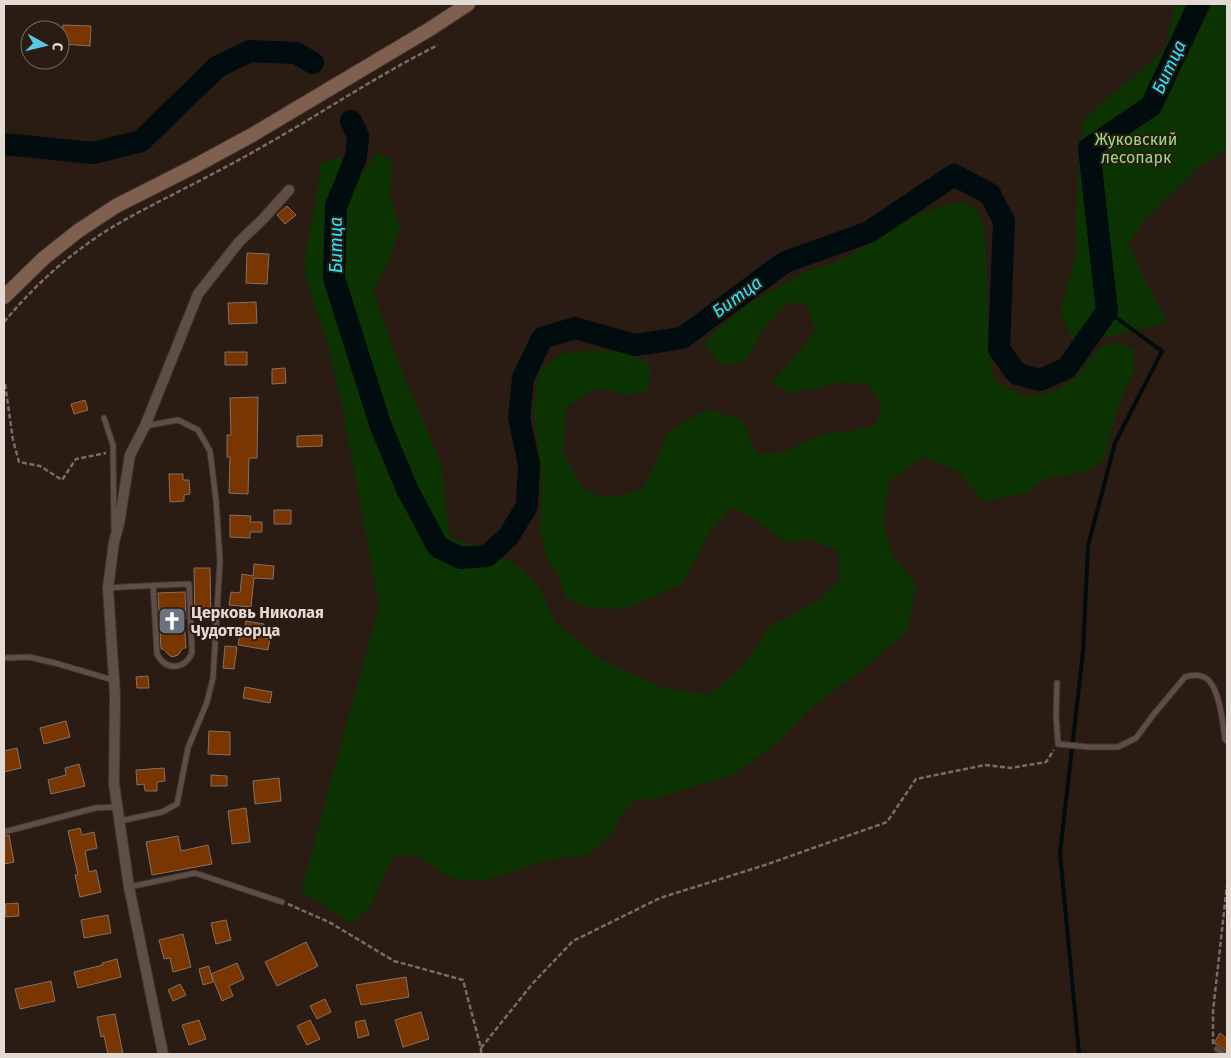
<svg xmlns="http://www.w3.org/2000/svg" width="1231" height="1058" viewBox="0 0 1231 1058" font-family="'Fira Sans',sans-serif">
<rect width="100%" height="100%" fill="#2a1b13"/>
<path fill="#0b3402" d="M1175,4H1227V149L1201,166L1147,218L1128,243L1144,278L1167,322L1075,345L1060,312L1075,258L1079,150L1084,119L1165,49Z
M377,152L392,160L390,195L400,228L390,258L373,291L397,359L441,463L450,538L483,547L521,568L538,586L556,623L601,660L660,687L709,695L745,664L769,627L817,601L839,581L838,551L813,540L784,542L756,520L733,507L712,528L694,562L681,585L623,609L591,608L566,599L558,575L545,554L540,530L542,480L533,408L539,372L560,354L594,350L625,352L651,365L648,390L627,395L595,388L566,407L563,453L583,489L606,498L642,490L655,465L668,432L707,409L741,420L758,454L781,453L822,435L855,430L877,424L881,404L869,384L840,382L818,388L788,393L772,382L794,358L816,330L806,303H787L764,329L746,361L721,366L704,342L728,320L751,302L809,270L837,262L878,239L912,218L941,206L966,202L978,212L985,231L989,349L994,380L1024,397L1054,392L1078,376L1099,348L1116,341L1134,350V371L1118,406L1104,459L1088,471L1043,479L1027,493L983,501L958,471L923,457L890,480L883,523L892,555L916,584L908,630L867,666L813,706L777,743L734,774L654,799H636L620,816L614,831L588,855L547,860L510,873L483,881L454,879L415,855L395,857L384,874L372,905L351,923L301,891L379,606L342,404L327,342L306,280L305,256L318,187L320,164L340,156L348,177L365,171Z"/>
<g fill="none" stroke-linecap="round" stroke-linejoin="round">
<path stroke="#010c0f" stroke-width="4" d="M1079,1054L1060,853L1083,652L1088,546L1115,443L1162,351L1107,311"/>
<path stroke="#010c0f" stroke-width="22" d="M351,121L358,136L356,157L336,206L334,278L380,424L407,489L438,547L461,558L487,556L508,537L527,506L529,464L519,418L523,378L542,338L575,328L635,345L682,338L785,262L869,232L954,175L990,194L1004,221L999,349L1017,374L1040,380L1067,368L1107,311L1089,148L1151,106L1199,4
M4,144L93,153L141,141L217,67L250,51L296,53L313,63"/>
</g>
<path fill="#793600" stroke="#837167" d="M63,25L91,26L90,46L62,44Z
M287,206L296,215L285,224L277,215Z
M247,253L269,254L267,284L246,283Z
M256,302L257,323L229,324L228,303Z
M225,352H247V365H225Z
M285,368L286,383L272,384V369Z
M258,397L257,458H249L248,494L229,493L230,457H227V435H231L230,398Z
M85,400L88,410L74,414L71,404Z
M322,435V446L297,447V436Z
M169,474H183V480H189L190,494L184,495V501L170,502Z
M274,510H291V524H274Z
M230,515L251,516L250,522H262V532H250V538L230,537Z
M254,564L274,566L273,579L254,578L251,607L229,605L231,592L240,593L242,574L253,576Z
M194,568H210L211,619H195Z
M185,592L186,619H184L186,648H183L178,655L172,657L169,655L163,649H161L158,593Z
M246,621L264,624V628L267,629L266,638L270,639L268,650L238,645L240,634H244Z
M225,646L237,647L234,669L223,668Z
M148,676L149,688H137L136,677Z
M245,687L272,692L270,703L243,698Z
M66,721L70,737L44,744L40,728Z
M209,731L230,732V755L208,754Z
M17,748L21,768L4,772V751Z
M79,764L85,786L51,794L48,780L66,775L65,768Z
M164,768L165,781L157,782V791H145L144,784L137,785L136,770Z
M211,775L227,776V786H211Z
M279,778L281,801L255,804L253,781Z
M246,808L250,842L232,844L228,811Z
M80,828L82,835L94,832L97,848L85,851L89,872L96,870L101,892L80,897L75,875H78L68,831Z
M9,835L14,862L4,864V836Z
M178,836L181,851L208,845L212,864L152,875L146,842Z
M18,903L19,916L6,917L5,904Z
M108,915L111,933L84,938L81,920Z
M226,920L231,940L216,944L211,923Z
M183,934L191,967L173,972L170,958L164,959L159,940Z
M306,942L318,966L277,986L265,962Z
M117,959L121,977L78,988L74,972L103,965L102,963Z
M237,963L244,979L229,986L233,996L222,1001L211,974Z
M209,966L213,982L203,985L199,969Z
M406,977L409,997L361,1005L356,985Z
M51,981L55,1001L20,1009L15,989Z
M180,984L186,995L173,1001L168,990Z
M325,999L331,1012L317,1019L310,1006Z
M421,1012L429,1039L403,1047L395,1020Z
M115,1014L123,1054H108L104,1036L101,1037L97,1017Z
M199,1020L206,1039L189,1045L182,1025Z
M310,1020L320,1039L307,1045L297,1026Z
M365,1020L369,1035L358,1038L355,1022Z
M1220,1033L1227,1039V1051L1214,1043Z"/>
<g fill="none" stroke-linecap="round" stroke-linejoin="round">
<defs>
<path id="lane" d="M104,418L113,445L114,529
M108,588C135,586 162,585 189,584L192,653C184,670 166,671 157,654L153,585
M4,658L29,657L55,663L113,680
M1057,683L1056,714L1058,744L1089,747H1118L1136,738L1154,714L1185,677C1193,674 1204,674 1210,682C1220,693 1223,725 1225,739L1227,741
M120,821L162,812L177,804L188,748L207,702L213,678L220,561L216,500L210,451L198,430L178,420L145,426
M4,832L95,808L117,807
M129,887L195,873L282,902
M1217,1049L1224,1054"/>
<path id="street" d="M163,1054L129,887L114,784L115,695L108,588L114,542L119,524L130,455L145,426L198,294L239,242L264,218L289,190"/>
<path id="secondary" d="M4,297L44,258L78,231L116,206L195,166L252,135L430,29L468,4"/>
</defs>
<use href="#lane" stroke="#403530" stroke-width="7"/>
<use href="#street" stroke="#403530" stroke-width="12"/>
<use href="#secondary" stroke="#403530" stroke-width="16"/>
<path stroke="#796c65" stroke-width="2.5" stroke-dasharray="5 2.5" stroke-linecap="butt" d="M4,322C28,293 56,266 87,244C111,226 139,212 166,198C197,182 229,166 260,148C319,115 376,76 438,45
M5,384L13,440L19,462L40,466L62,480L76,459L106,453
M288,904L329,922L394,961L463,980L481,1048V1054
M1213,1044V1011L1227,885
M481,1048L533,983L573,941L660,898L765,865L887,822L916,779L985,765L1011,768L1046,762L1054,750"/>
<use href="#lane" stroke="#5f4e45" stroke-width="5"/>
<use href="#street" stroke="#5f4e45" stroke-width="10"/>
<use href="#secondary" stroke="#7f5f4d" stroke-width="14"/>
</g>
<defs>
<symbol id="church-square" viewBox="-11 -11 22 22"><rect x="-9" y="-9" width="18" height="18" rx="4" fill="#6b7280" stroke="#2a1b13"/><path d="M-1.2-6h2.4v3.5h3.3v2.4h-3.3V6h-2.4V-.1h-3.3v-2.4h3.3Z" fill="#fff"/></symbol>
</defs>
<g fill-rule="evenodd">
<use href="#church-square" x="156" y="605" width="32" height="32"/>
</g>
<g text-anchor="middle" stroke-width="4" stroke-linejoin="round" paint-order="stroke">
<g font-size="16" fill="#94dd85" stroke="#2a1b13">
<text x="1136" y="145">Жуковский<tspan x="1136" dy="18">лесопарк</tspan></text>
</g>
<g font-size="16" font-weight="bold" fill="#e4dad4" stroke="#2a1b13" text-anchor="start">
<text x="191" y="618">Церковь Николая<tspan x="191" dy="18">Чудотворца</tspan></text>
</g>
<g font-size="18" font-style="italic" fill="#29e5fd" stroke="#2a1b13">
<text transform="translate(1169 67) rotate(-65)" y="6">Битца</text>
<text transform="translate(336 245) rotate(-90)" y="6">Битца</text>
<text transform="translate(737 297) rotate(-36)" y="6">Битца</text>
</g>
</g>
<rect width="1231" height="1058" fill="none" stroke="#e4dad4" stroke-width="10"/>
<g transform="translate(45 45) rotate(98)"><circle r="24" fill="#2a1b13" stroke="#746760"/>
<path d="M0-4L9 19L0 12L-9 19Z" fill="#5ac8e5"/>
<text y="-8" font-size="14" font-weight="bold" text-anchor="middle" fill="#e4dad4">С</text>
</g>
</svg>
